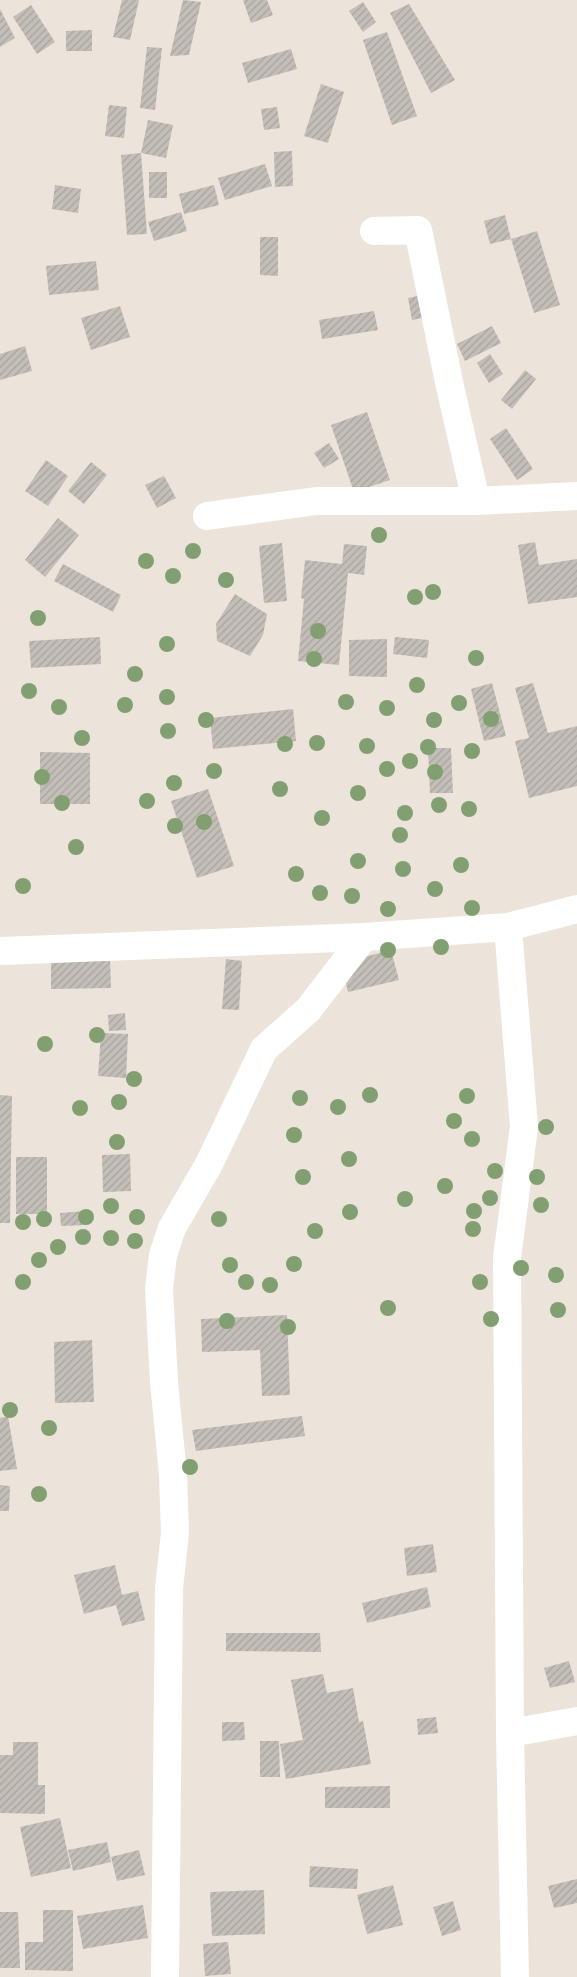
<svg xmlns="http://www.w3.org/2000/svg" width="577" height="1977" viewBox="0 0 577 1977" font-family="'Nunito Sans',sans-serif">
<defs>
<pattern id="building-hatch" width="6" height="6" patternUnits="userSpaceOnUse" patternTransform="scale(1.25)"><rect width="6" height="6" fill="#c4beb8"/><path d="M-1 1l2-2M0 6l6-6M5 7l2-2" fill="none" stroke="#a8a39e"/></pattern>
</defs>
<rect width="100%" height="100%" fill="#ece4db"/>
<path fill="url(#building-hatch)" d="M122,0H139L130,40L113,37Z
M183,0L201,2L189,55L170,56Z
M243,0H267L273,15L251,23Z
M363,2L376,22L363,32L349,11Z
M409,4L455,80L431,93L390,13Z
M31,5L55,42L37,54L13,17Z
M0,9L15,38L0,47Z
M92,30V51H66V31Z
M387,32L417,116L392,125L363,40Z
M147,47L162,48L155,110L140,108Z
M291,49L297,69L248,83L242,63Z
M321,84L344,92L328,143L304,136Z
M109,105L127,107L124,138L105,136Z
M277,107L280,128L264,130L261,109Z
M148,120L173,125L166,158L141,153Z
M292,151L293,186L275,187L274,152Z
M141,153L147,234L127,235L121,155Z
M265,164L272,186L225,200L218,178Z
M149,172H167V198H149Z
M55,185L81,189L78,213L52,209Z
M214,185L219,205L184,214L179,194Z
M181,212L187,231L154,241L148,222Z
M505,215L511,239L490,244L484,221Z
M537,231L560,305L534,313L511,239Z
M260,237H278V276L260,275Z
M96,261L99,290L49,295L46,266Z
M432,293L436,315L412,320L408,298Z
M120,306L130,337L91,350L81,318Z
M374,311L378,330L322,339L319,320Z
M492,326L501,343L465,361L457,344Z
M25,346L32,371L0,380V354Z
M490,354L503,374L489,383L477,363Z
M525,370L536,379L512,409L501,400Z
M367,412L390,480L354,492L331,425Z
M506,428L533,469L517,480L490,439Z
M329,443L339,459L324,468L314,453Z
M46,460L68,476L48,506L25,491Z
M91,462L107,475L84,504L68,491Z
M164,476L176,498L157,508L145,485Z
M58,518L79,535L45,577L25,560Z
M535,542L539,565L577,559V597L528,604L518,545Z
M282,543L287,601L264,603L259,546Z
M344,544L367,546L364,575L348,573L339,665L298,661L304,599L301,598L305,560L342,564Z
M63,564L121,595L113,612L54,581Z
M235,594L267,614L263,635L250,656L217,641L216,624Z
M100,637L101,664L31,668L29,641Z
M395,637L429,640L427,658L393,654Z
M387,639V677L349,676V640Z
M492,683L506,736L484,741L471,689Z
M533,683L548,733L577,726V786L529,798L515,741L529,738L515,688Z
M293,709L296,741L213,749L210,718Z
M428,748H451L453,793H430Z
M40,752L90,753V804H40Z
M208,789L234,866L197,878L171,801Z
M391,950L399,980L348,992L341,963Z
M110,958L111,988L51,989V959Z
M226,959L242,961L239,1010L222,1009Z
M125,1013L126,1030L109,1031L108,1015Z
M101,1033L128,1034L126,1078L98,1076Z
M0,1095L12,1096L10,1223H0Z
M130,1154L131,1191L103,1192L102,1155Z
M16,1157H47V1214H16Z
M85,1211L86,1225L61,1226L60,1213Z
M287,1315L290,1395L262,1396L260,1350L202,1352L201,1319Z
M92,1340L94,1402L55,1403L54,1342Z
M8,1416L17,1469L0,1471V1418Z
M302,1416L305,1436L196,1451L192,1430Z
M0,1485L10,1486L9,1511H0Z
M433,1544L437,1572L407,1576L404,1548Z
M115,1565L122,1595L138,1591L145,1620L122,1626L116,1605L84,1614L74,1575Z
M427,1587L431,1607L367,1623L362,1603Z
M226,1633H320L321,1652L226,1651Z
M569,1661L575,1682L550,1688L544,1668Z
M323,1674L327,1693L353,1688L359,1722L363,1721L371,1764L286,1779L280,1744L303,1740L291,1680Z
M436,1717L438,1733L418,1735L417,1719Z
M222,1722H244L245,1740L222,1741Z
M260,1741H279L280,1777H260Z
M13,1742H38V1785H45V1814L0,1813V1755H13Z
M390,1786V1808H325V1787Z
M60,1818L71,1868L31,1877L20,1827Z
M107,1842L111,1862L73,1871L68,1850Z
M139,1850L145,1875L117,1881L111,1857Z
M310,1866L358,1869L357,1889L309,1887Z
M577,1879V1903L554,1908L548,1886Z
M393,1885L403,1925L367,1934L357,1895Z
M264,1890L265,1934L212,1936L210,1892Z
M453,1901L461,1930L442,1936L433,1907Z
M143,1905L148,1938L83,1949L77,1916Z
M43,1910H73V1971L25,1970V1942H43Z
M0,1912H18L20,1968H0Z
M228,1942L231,1974L205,1976L203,1944Z"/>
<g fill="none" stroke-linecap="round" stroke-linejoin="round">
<path stroke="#fff" stroke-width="28" d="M374,231L418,230L449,382L476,501L577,496
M207,516L316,501H476
M508,927L524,1127L507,1258L510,1733L515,1977
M0,951L364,937L508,927L577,909
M510,1733L577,1721
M165,1977L169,1588L175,1533L173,1475L164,1382L159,1289L163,1255L172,1228L209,1164L264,1049L308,1010L364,937"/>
</g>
<g fill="#829f71">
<circle cx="379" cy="535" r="8"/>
<circle cx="193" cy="551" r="8"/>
<circle cx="146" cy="561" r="8"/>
<circle cx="173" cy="576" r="8"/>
<circle cx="226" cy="580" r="8"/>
<circle cx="433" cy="592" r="8"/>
<circle cx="415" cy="597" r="8"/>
<circle cx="38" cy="618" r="8"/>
<circle cx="318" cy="631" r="8"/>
<circle cx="167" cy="644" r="8"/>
<circle cx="476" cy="658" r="8"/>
<circle cx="314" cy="659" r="8"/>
<circle cx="135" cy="674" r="8"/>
<circle cx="417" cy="685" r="8"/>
<circle cx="29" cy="691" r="8"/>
<circle cx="167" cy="697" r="8"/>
<circle cx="346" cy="702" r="8"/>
<circle cx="459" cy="703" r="8"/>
<circle cx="125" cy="705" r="8"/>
<circle cx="59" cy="707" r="8"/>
<circle cx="387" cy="708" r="8"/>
<circle cx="491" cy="719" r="8"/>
<circle cx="206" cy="720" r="8"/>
<circle cx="434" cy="720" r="8"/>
<circle cx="168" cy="731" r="8"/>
<circle cx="82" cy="738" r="8"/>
<circle cx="317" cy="743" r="8"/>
<circle cx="285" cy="744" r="8"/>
<circle cx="367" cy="746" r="8"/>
<circle cx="428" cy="747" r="8"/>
<circle cx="472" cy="751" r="8"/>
<circle cx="410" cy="761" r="8"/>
<circle cx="387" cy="769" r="8"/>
<circle cx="214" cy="771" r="8"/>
<circle cx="435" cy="772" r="8"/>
<circle cx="42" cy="777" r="8"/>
<circle cx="174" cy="783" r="8"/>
<circle cx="280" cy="789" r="8"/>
<circle cx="358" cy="793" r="8"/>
<circle cx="147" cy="801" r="8"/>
<circle cx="62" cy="803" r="8"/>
<circle cx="439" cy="805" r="8"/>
<circle cx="469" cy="809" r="8"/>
<circle cx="405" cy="813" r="8"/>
<circle cx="322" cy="818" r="8"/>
<circle cx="204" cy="822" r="8"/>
<circle cx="175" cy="826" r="8"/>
<circle cx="400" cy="835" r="8"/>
<circle cx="76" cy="847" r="8"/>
<circle cx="358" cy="861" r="8"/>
<circle cx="461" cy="865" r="8"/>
<circle cx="403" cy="869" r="8"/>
<circle cx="296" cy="874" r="8"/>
<circle cx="23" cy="886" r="8"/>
<circle cx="435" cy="889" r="8"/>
<circle cx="320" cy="893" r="8"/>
<circle cx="352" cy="896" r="8"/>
<circle cx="472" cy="908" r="8"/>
<circle cx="388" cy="909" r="8"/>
<circle cx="441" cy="947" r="8"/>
<circle cx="388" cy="950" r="8"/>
<circle cx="97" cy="1035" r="8"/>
<circle cx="45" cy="1044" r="8"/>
<circle cx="134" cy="1079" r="8"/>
<circle cx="370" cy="1095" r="8"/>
<circle cx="467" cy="1096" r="8"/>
<circle cx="300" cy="1098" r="8"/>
<circle cx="119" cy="1102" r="8"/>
<circle cx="338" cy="1107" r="8"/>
<circle cx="80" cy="1108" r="8"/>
<circle cx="454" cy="1121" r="8"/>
<circle cx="546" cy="1127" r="8"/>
<circle cx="294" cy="1135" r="8"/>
<circle cx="472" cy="1139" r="8"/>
<circle cx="117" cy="1142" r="8"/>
<circle cx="349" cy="1159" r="8"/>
<circle cx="495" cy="1171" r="8"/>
<circle cx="303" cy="1177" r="8"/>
<circle cx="537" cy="1177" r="8"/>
<circle cx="445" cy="1186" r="8"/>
<circle cx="490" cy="1198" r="8"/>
<circle cx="405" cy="1199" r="8"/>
<circle cx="541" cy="1205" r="8"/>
<circle cx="111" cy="1206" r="8"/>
<circle cx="474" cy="1211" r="8"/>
<circle cx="350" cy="1212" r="8"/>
<circle cx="86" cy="1217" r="8"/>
<circle cx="137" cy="1217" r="8"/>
<circle cx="44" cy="1219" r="8"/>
<circle cx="219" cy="1219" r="8"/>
<circle cx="23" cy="1222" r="8"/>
<circle cx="473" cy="1229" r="8"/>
<circle cx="315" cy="1231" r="8"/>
<circle cx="83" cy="1237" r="8"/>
<circle cx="111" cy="1238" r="8"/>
<circle cx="135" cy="1241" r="8"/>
<circle cx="58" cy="1247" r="8"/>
<circle cx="39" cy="1260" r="8"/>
<circle cx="294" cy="1264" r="8"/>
<circle cx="230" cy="1265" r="8"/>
<circle cx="521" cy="1268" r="8"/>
<circle cx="556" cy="1275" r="8"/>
<circle cx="23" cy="1282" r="8"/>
<circle cx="246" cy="1282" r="8"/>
<circle cx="480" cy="1282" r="8"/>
<circle cx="270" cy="1285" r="8"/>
<circle cx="388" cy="1308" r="8"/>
<circle cx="558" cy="1310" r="8"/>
<circle cx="491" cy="1319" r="8"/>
<circle cx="227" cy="1321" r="8"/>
<circle cx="288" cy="1327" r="8"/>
<circle cx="10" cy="1410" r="8"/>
<circle cx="49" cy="1428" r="8"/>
<circle cx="190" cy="1467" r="8"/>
<circle cx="39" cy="1494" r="8"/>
</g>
</svg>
